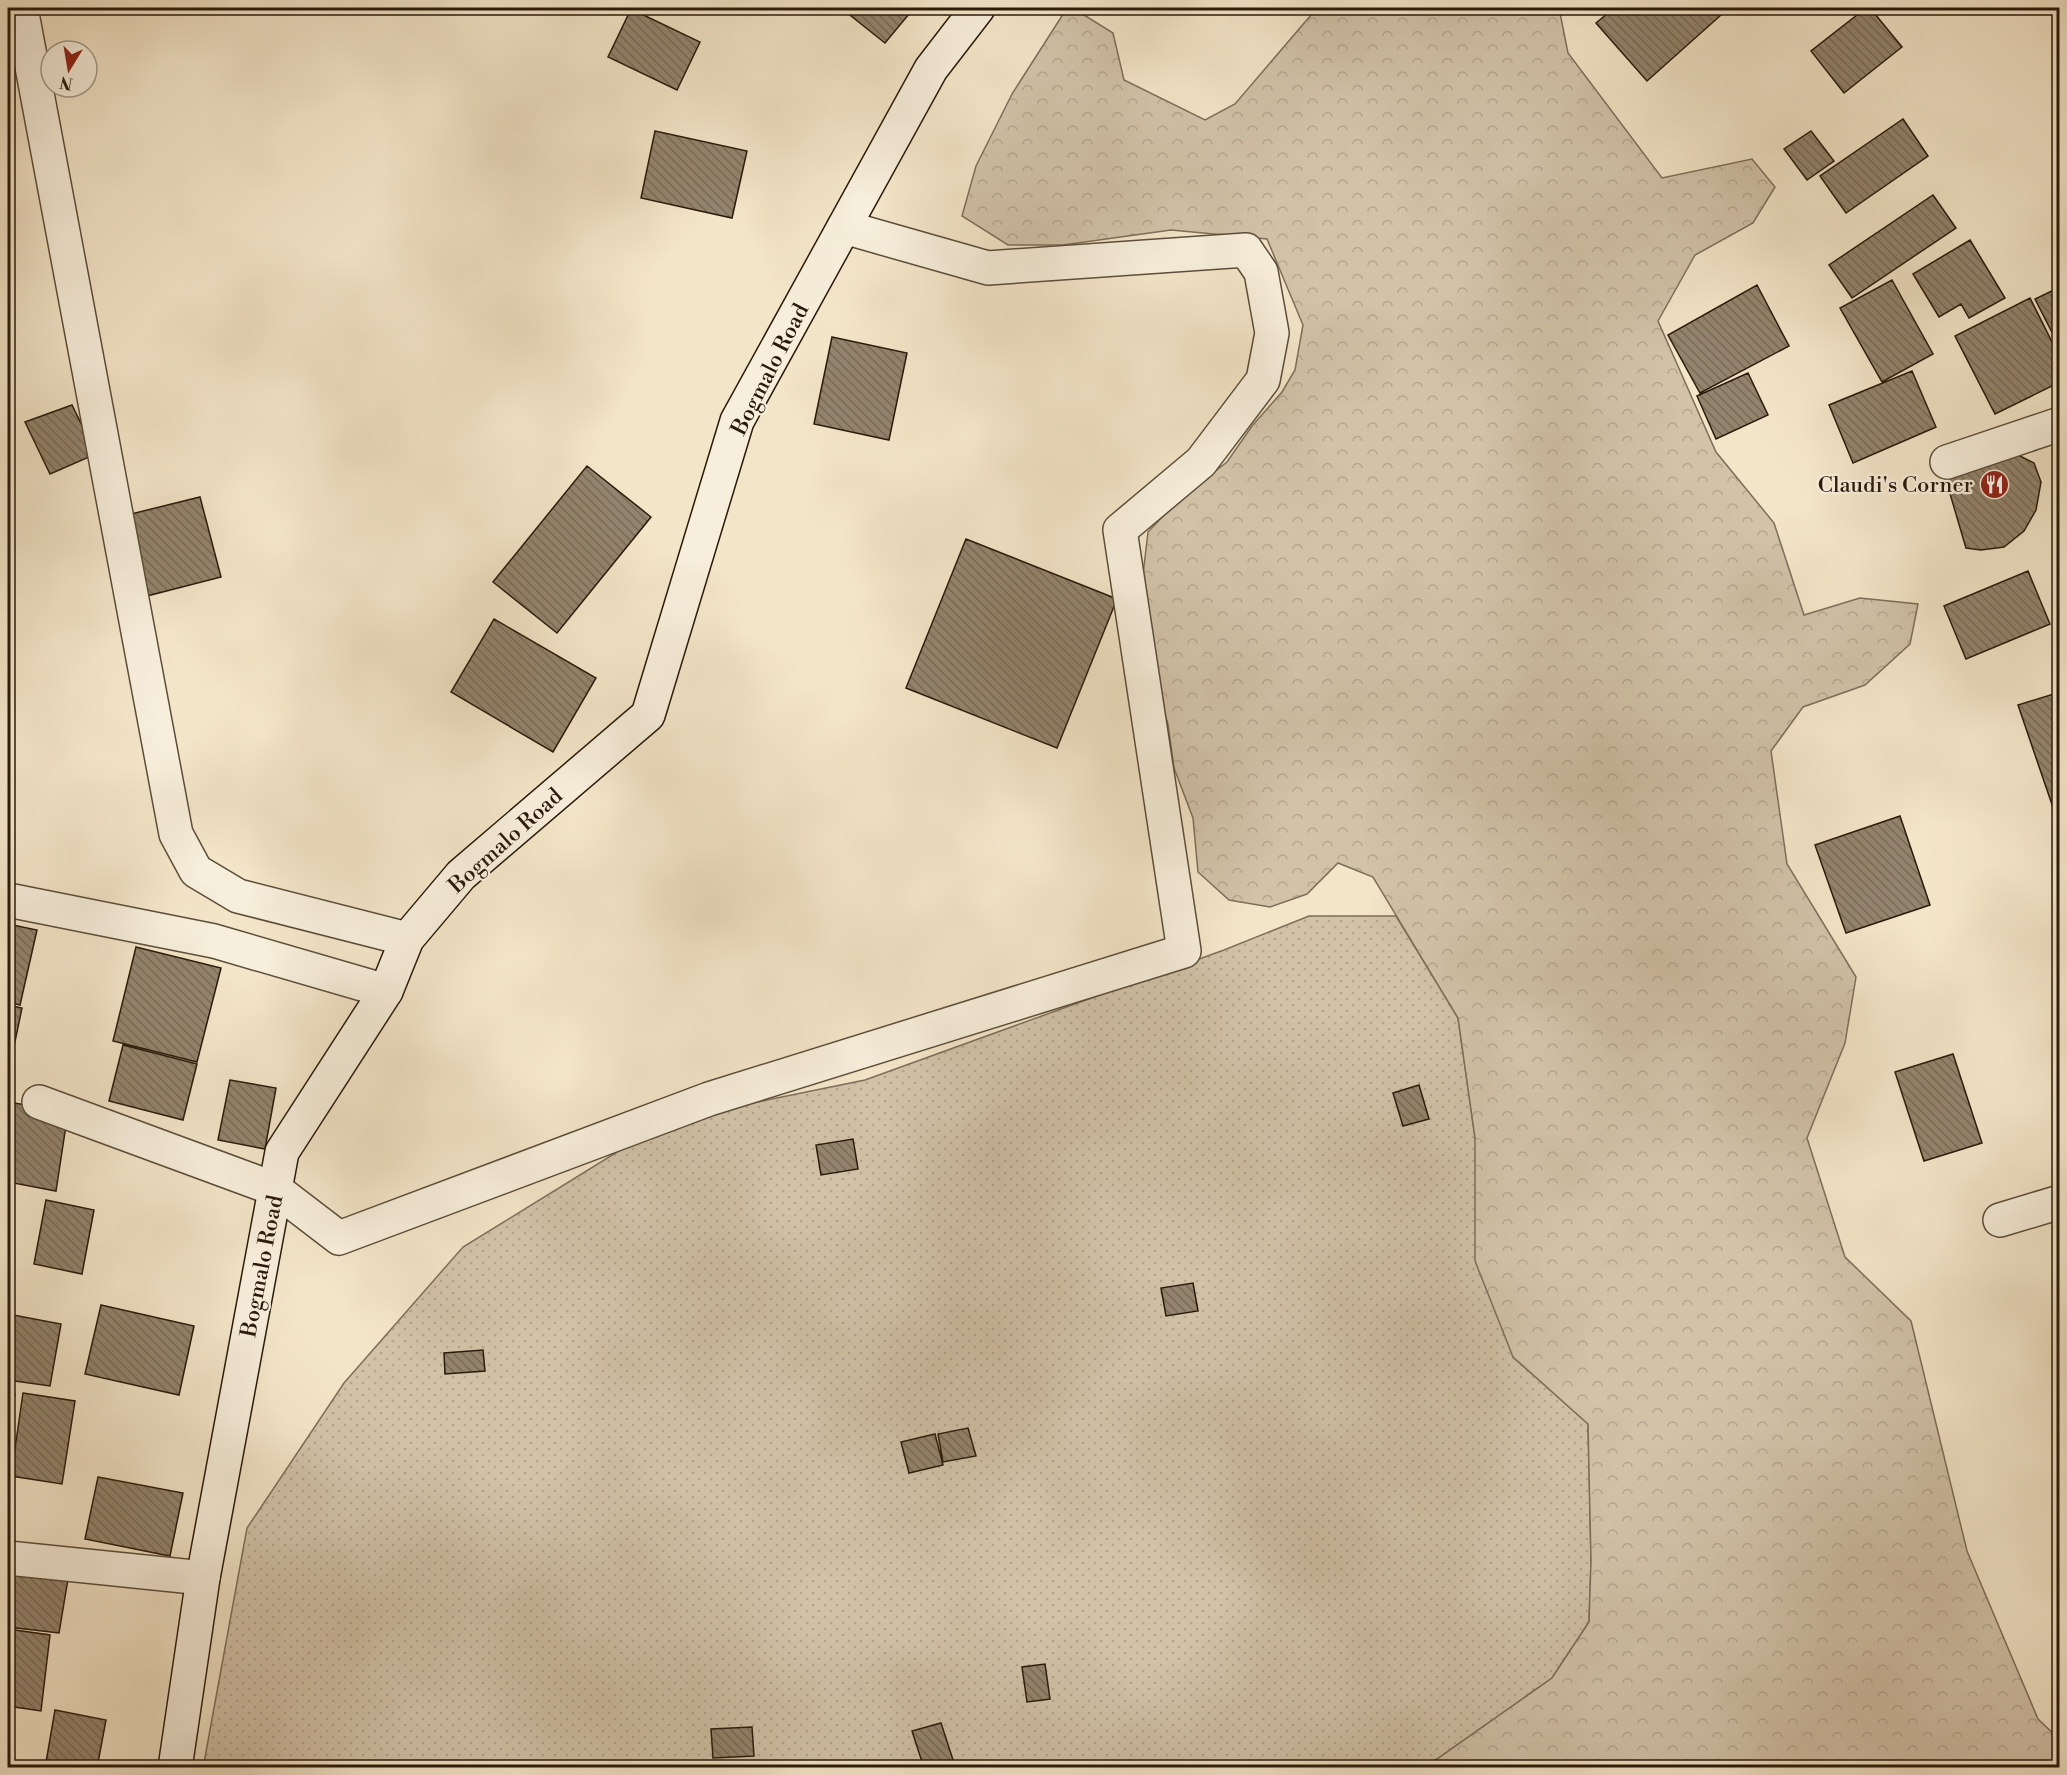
<svg xmlns="http://www.w3.org/2000/svg" width="2067" height="1775" viewBox="0 0 2067 1775" font-family="'Libre Bodoni',serif">
<defs>
<pattern id="grass-dots" width="8" height="8" patternUnits="userSpaceOnUse" patternTransform="scale(1.5)"><rect width="8" height="8" fill="#d1c2a8"/><path d="M2 2h.1M6 6h.1" fill="none" stroke="#b4a68f" stroke-width="1.8" stroke-linecap="round"/></pattern>
<pattern id="forest-crowns" width="20" height="18" patternUnits="userSpaceOnUse" patternTransform="scale(1.5)"><rect width="20" height="18" fill="#d1c2a8"/><path d="M2 6a3 3 0 1 1 6 0M12 15a3 3 0 1 1 6 0" fill="none" stroke="#b4a68f"/></pattern>
<pattern id="building-back-hatch" width="6" height="6" patternUnits="userSpaceOnUse" patternTransform="scale(1.5)"><rect width="6" height="6" fill="#93846d"/><path d="M-1 5l2 2M0 0l6 6M5-1l2 2" fill="none" stroke="#786b58"/></pattern>
</defs>
<rect width="100%" height="100%" fill="#f3e5c8"/>
<filter id="stains"><feTurbulence type="fractalNoise" baseFrequency=".00333" numOctaves="4"/><feColorMatrix values="0 0 0 0 .2 0 0 0 0 .09 0 0 0 0 .02 0 0 0 .5 -.17"/></filter>
<radialGradient id="worn" r=".72"><stop offset=".6" stop-color="#630" stop-opacity="0"/><stop offset="1" stop-color="#630" stop-opacity=".3"/></radialGradient>
<path fill="url(#grass-dots)" stroke="#7e6e5a" stroke-width="1.5" d="M1309,916H1396L1458,1018L1475,1138L1513,1357L1588,1424L1591,1561L1589,1622L1552,1678L1437,1759L1419,1767L203,1768L247,1528L344,1383L463,1247L669,1120L865,1080L1224,950Z"/>
<path fill="url(#forest-crowns)" stroke="#7e6e5a" stroke-width="1.5" d="M1067,8H1073L1113,33L1124,80L1205,120L1235,104L1317,8H1559L1568,53L1662,178L1752,159L1775,187L1753,223L1695,255L1658,321L1716,452L1774,523L1804,615L1860,598L1918,604L1910,644L1865,685L1803,707L1771,751L1787,864L1856,977L1845,1043L1807,1138L1845,1257L1911,1321L1967,1551L2038,1719L2059,1739V1767H1419L1437,1759L1552,1678L1589,1622L1591,1561L1588,1424L1513,1357L1475,1261V1138L1458,1018L1373,877L1338,863L1307,894L1270,907L1229,900L1198,872L1193,818L1174,768L1168,724L1147,662L1140,600L1148,532L1179,499L1227,462L1252,426L1282,392L1295,370L1303,325L1267,239L1171,230L1063,245H1008L962,216L976,166L1012,94Z"/>
<path fill="url(#building-back-hatch)" stroke="#2a1a0b" stroke-width="1.5" d="M841,8H914L885,43Z
M1614,8H1714L1721,15L1647,81L1596,23Z
M1866,8H1870L1902,47L1844,93L1811,51Z
M631,9L700,42L677,90L608,57Z
M1903,119L1928,156L1846,213L1820,176Z
M655,131L747,151L732,218L641,198Z
M1811,131L1834,161L1807,180L1784,149Z
M1933,195L1956,228L1852,298L1829,265Z
M1970,240L2005,298L1969,318L1961,304L1939,317L1913,274Z
M1892,280L1933,354L1882,382L1840,308Z
M1757,285L1789,346L1700,393L1668,335Z
M2060,287V348L2035,299Z
M2030,298L2060,358V382L1995,414L1955,336Z
M832,337L907,353L889,440L814,424Z
M1912,371L1936,427L1853,463L1829,405Z
M1748,373L1768,415L1716,439L1697,396Z
M72,405L96,454L50,474L25,422Z
M2010,451L2034,463L2041,482L2036,510L2024,531L2004,547L1981,550L1966,548L1943,470Z
M587,466L651,517L557,633L493,582Z
M200,497L221,577L143,597L123,516Z
M966,539L1117,599L1057,748L906,688Z
M2028,571L2050,624L1966,659L1944,606Z
M494,619L596,678L553,752L451,692Z
M2060,692V828L2018,705Z
M1900,816L1930,905L1846,933L1815,845Z
M8,924L37,930L20,1005L8,1002Z
M136,947L221,968L197,1062L113,1041Z
M8,1005L22,1008L8,1075Z
M123,1045L197,1064L183,1120L109,1101Z
M1953,1054L1982,1143L1924,1161L1895,1072Z
M230,1080L276,1088L265,1149L218,1140Z
M1419,1085L1429,1119L1403,1126L1393,1093Z
M8,1102L68,1112L56,1191L8,1182Z
M853,1139L858,1169L821,1175L816,1145Z
M46,1200L94,1210L82,1274L34,1264Z
M1193,1283L1198,1311L1166,1316L1161,1288Z
M101,1305L194,1326L179,1395L85,1374Z
M8,1314L61,1324L50,1386L8,1380Z
M483,1350L485,1371L445,1374L444,1353Z
M8,1393L15,1394L10,1426L8,1425Z
M23,1393L75,1401L62,1484L11,1476Z
M968,1428L976,1456L943,1462L938,1434Z
M8,1430L12,1431L8,1458Z
M935,1434L943,1465L909,1473L901,1442Z
M98,1477L183,1493L170,1556L85,1539Z
M8,1560L70,1567L59,1633L8,1627Z
M8,1629L50,1635L41,1711L8,1706Z
M1045,1664L1050,1699L1027,1702L1022,1667Z
M55,1710L106,1720L97,1768H45Z
M941,1723L954,1763L938,1768H924L912,1731Z
M752,1727L754,1756L713,1758L711,1729Z"/>
<g fill="none" stroke-linecap="round" stroke-linejoin="round">
<defs>
<path id="street" d="M21,8L176,834L196,871L238,896L407,939
M1947,462L2060,424
M8,900L214,941L386,991
M39,1102L275,1189L339,1238L709,1099L1184,951L1120,530L1201,462L1263,380L1272,333L1261,272L1246,250L988,268L844,227
M2000,1220L2060,1202
M8,1558L203,1578"/>
<path id="secondary" d="M175,1768L203,1578L282,1152L386,991L407,939L461,875L648,715L737,421L931,69L978,8"/>
</defs>
<use href="#street" stroke="#5c4d3a" stroke-width="36"/>
<use href="#secondary" stroke="#2a1a0b" stroke-width="36"/>
<use href="#street" stroke="#f7eedb" stroke-width="33"/>
<use href="#secondary" stroke="#f7eedb" stroke-width="33"/>
</g>
<defs>
<symbol id="restaurant-disc" viewBox="-11 -11 22 22"><circle r="9.5" fill="#8f2418" stroke="#f7eedb"/><path d="M-5-6h1v4h1v-4h1v4h1v-4h1v5L-1.5 .5V6h-2V.5L-5-1ZM5-6V6H3V1.5H1.5Q1.5-4 5-6Z" fill="#fff"/></symbol>
</defs>
<g fill-rule="evenodd">
<use href="#restaurant-disc" x="1978" y="468" width="33" height="33"/>
</g>
<g text-anchor="middle" stroke-width="4.5" stroke-linejoin="round" paint-order="stroke">
<g font-size="22" fill="#2a1a0b" stroke="#f7eedb">
<text transform="translate(769 369) rotate(-63)" y="8">Bogmalo Road</text>
<text transform="translate(505 840) rotate(-42)" y="8">Bogmalo Road</text>
<text transform="translate(261 1266) rotate(-79)" y="8">Bogmalo Road</text>
</g>
<g font-size="22" fill="#2a1a0b" stroke="#f7eedb" text-anchor="end">
<text x="1973" y="492">Claudi's Corner</text>
</g>
</g>
<rect width="2067" height="1775" fill="none" stroke="#f3e5c8" stroke-width="30"/>
<rect x="9" y="9" width="2049" height="1757" fill="none" stroke="#2a1a0b" stroke-width="3"/>
<rect x="15" y="15" width="2037" height="1745" fill="none" stroke="#2a1a0b" stroke-width="1.5"/>
<g transform="translate(69 69) rotate(191)"><circle r="28" fill="#f7eedb" stroke="#a59988" stroke-width="1.5"/>
<path d="M0-4.5L10 22L0 15L-10 22Z" fill="#8f2418"/>
<text y="-9" font-size="16" font-weight="bold" text-anchor="middle" fill="#2a1a0b">N</text>
</g>
<rect width="100%" height="100%" filter="url(#stains)"/>
<rect width="100%" height="100%" fill="url(#worn)"/>
</svg>
